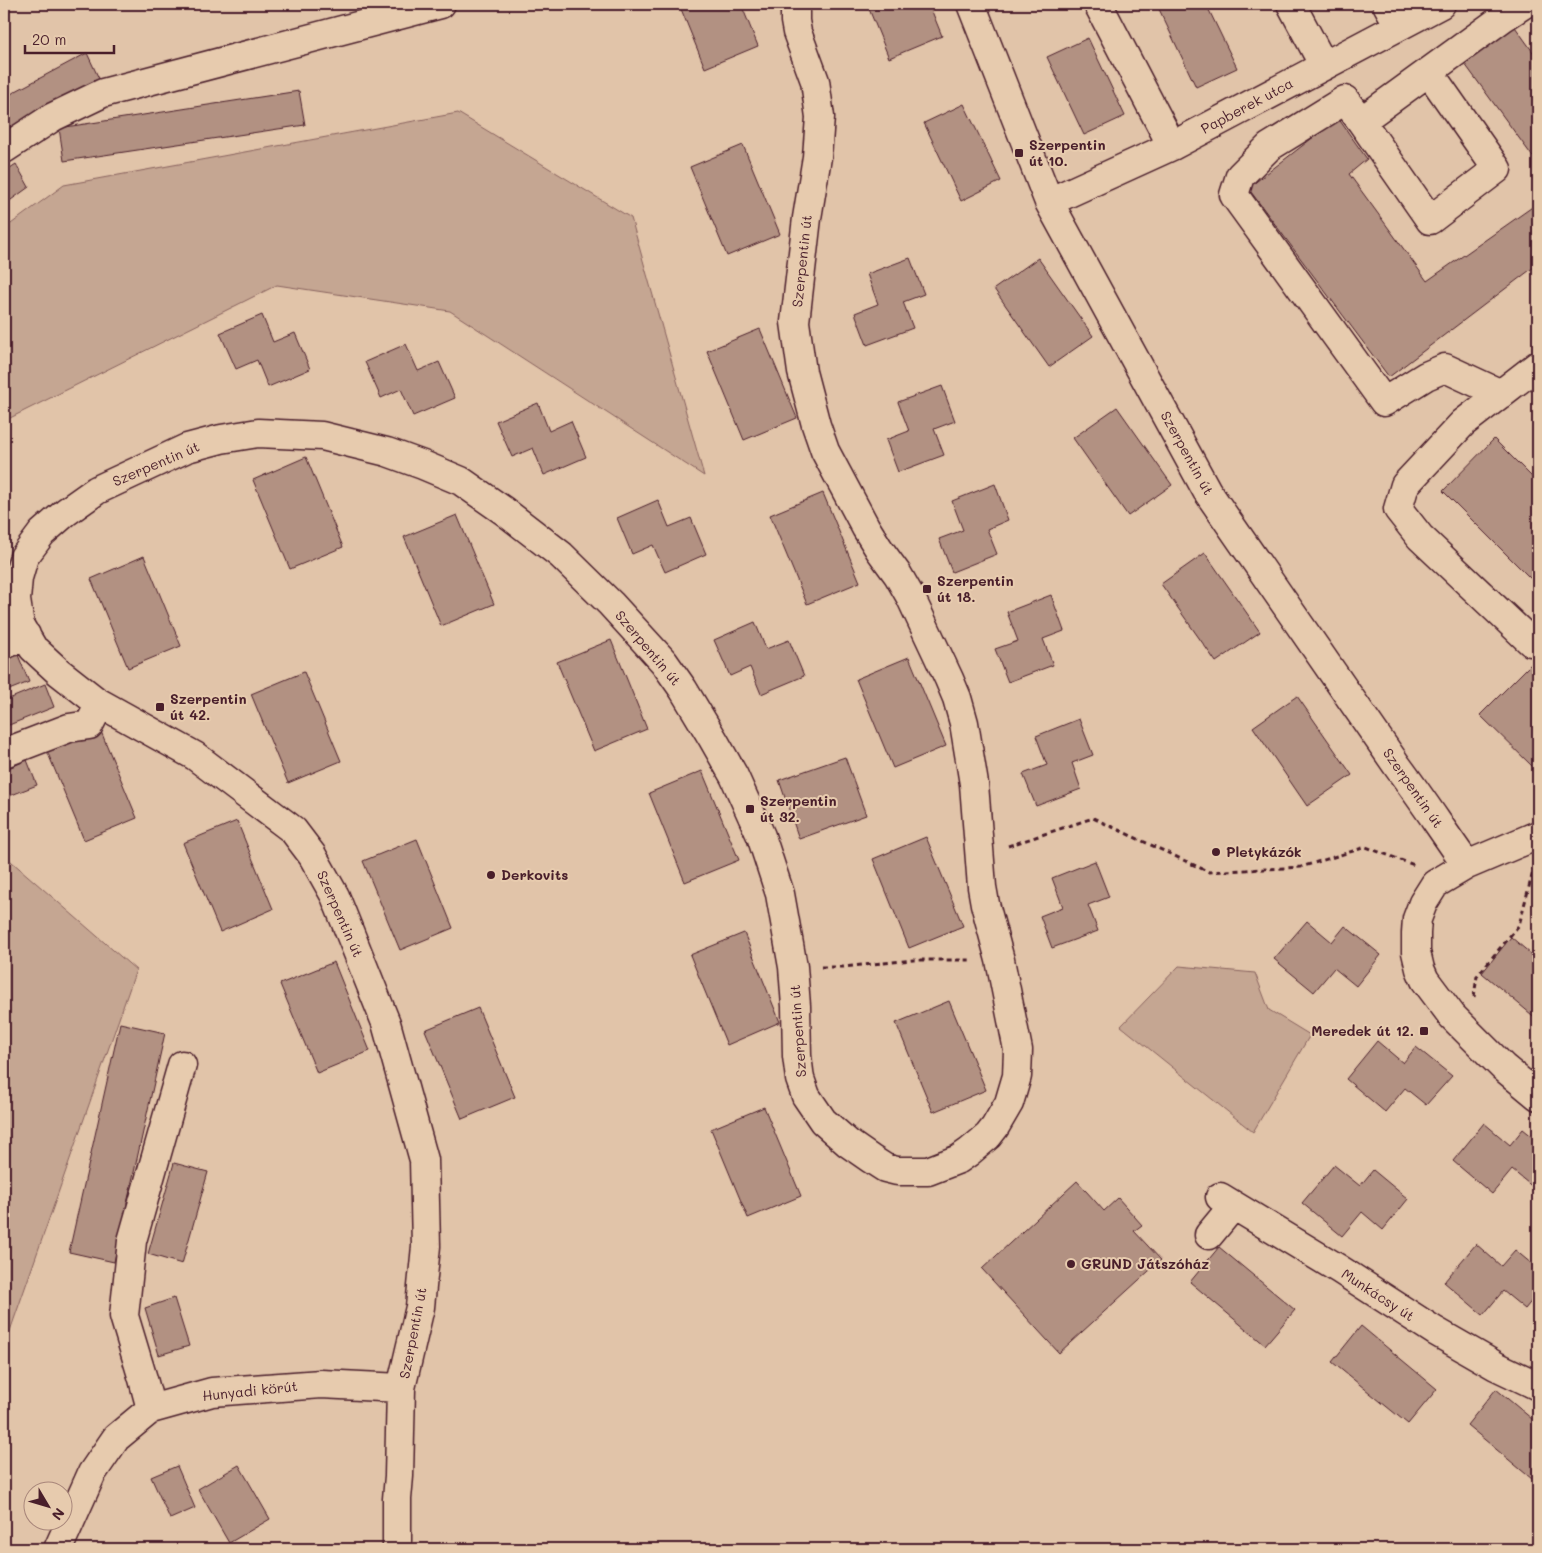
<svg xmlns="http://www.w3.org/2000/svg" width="1542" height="1553" viewBox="0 0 1542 1553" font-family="Mali,sans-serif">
<rect width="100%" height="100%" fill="#e1c4a9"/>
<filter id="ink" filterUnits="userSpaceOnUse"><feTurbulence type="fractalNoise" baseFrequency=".02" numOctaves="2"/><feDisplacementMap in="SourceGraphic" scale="10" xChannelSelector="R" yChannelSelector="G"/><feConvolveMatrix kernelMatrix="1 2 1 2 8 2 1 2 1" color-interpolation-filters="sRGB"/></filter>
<g filter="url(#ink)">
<path fill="#c5a692" stroke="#88625e" d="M458,113L631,218L704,476L450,311L277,285L4,421V229L64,185Z
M4,855L136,970L4,1348Z
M1179,966L1255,973L1269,1010L1310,1035L1253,1132L1121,1026Z"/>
<path fill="#b29182" stroke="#4a1f2b" d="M679,4H741L758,46L705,68Z
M867,4H929L942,36L889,58Z
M1170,4H1206L1237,68L1196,87L1159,9Z
M1513,24L1538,59V164L1462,60Z
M1088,38L1125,116L1084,135L1047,57Z
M87,53L101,83L4,137V99L14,92Z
M299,91L305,125L64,161L59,128Z
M964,104L1001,181L961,201L924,123Z
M1338,118L1367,159L1349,174L1427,281L1538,203V264L1389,377L1248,188Z
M743,145L780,234L727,256L690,167Z
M16,164L29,187L4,205V172Z
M910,258L924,294L903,302L913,328L867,345L855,313L878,304L867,274Z
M1038,258L1093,336L1049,367L994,289Z
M262,315L273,342L295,333L310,369L268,387L257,360L236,369L220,333Z
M760,329L797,418L744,440L707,351Z
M406,344L418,371L439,362L455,398L413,416L401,389L381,398L365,362Z
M942,386L955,421L934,429L944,455L898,472L886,440L909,431L898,402Z
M538,403L549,431L571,421L586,457L544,475L533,448L512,457L496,421Z
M1117,407L1172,485L1128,516L1073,438Z
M1494,439L1538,483V586L1443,491Z
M306,457L343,547L290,569L253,480Z
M995,484L1008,520L987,529L997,554L952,572L939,539L963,530L952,501Z
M823,493L860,582L807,604L770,515Z
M658,500L669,527L691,518L706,554L665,572L653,545L632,554L617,518Z
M457,515L494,604L441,626L404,537Z
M1205,553L1260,632L1216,662L1161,584Z
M144,556L181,646L128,668L91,579Z
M1051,595L1064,631L1043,639L1053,665L1008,682L995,649L1018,641L1007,612Z
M755,622L766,649L789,640L804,676L761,694L750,667L730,676L714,640Z
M611,640L647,729L594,751L557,662Z
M18,655L29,682L4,692V661Z
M909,657L946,746L893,768L856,679Z
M1538,657V760L1532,766L1480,715Z
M304,672L341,761L288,783L251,694Z
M45,684L54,707L4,727V701Z
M1297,696L1352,775L1307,806L1253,727Z
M1079,719L1093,755L1072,763L1081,789L1036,806L1023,774L1047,765L1036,736Z
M100,729L137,818L84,840L47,751Z
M845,757L866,815L799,839L779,780Z
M27,760L37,785L4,798V770Z
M702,771L739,860L685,882L649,793Z
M237,821L273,909L220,932L183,843Z
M926,837L963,926L909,948L873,859Z
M417,839L453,928L400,950L363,861Z
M1095,861L1109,897L1088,905L1098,931L1052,948L1040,916L1063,907L1052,878Z
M1307,921L1332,942L1345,926L1381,955L1356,986L1334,968L1314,992L1274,959Z
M744,933L780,1022L727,1045L690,955Z
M1511,937L1538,960V1020L1482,973Z
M334,962L370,1051L317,1073L280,984Z
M949,1001L986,1090L933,1112L896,1023Z
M478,1008L515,1097L462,1119L425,1030Z
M120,1023L165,1033L114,1262L69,1252Z
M1377,1041L1403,1063L1416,1047L1452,1076L1426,1105L1405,1088L1385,1112L1346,1079Z
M764,1107L801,1196L748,1218L711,1129Z
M1484,1123L1510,1145L1523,1129L1538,1141V1182L1534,1188L1512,1170L1492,1194L1453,1161Z
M174,1163L208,1172L182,1264L148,1254Z
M1334,1165L1360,1186L1373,1170L1408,1199L1383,1230L1362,1212L1342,1236L1302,1203Z
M1077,1181L1104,1211L1118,1198L1142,1225L1134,1231L1161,1260L1059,1353L982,1269Z
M1476,1244L1501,1266L1515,1250L1538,1269V1293L1525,1309L1503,1291L1483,1315L1444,1282Z
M1219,1247L1295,1310L1265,1345L1190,1282Z
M174,1298L189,1346L159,1355L145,1308Z
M1361,1326L1437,1389L1408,1424L1332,1362Z
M1496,1389L1538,1424V1484L1467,1425Z
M239,1465L270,1519L229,1543L198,1489Z
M177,1466L195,1508L170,1519L151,1477Z"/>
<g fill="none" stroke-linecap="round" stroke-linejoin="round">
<defs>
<path id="minor" d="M971,4L1049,202L1207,491L1398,767C1422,799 1444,833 1467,865
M1098,4L1172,146
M1291,4L1324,66
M1387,4L1399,26
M1429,72L1497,169L1430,220L1361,121L1504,17L1524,4
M1361,121L1345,100L1269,147L1240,176L1234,195L1384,402L1426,376L1445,368L1501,394
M4,149L53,117L103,93L441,4
M1049,202L1172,146L1441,4
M1531,642L1420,537L1398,509L1405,485L1463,423L1538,365
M4,645L26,635
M4,753L69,728L89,725L100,704
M1538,835L1467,865L1435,884L1423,903L1417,919L1416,933V952L1420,969L1425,980L1452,1016L1503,1067L1538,1096
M1220,1197L1339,1269L1435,1331L1496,1366L1538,1386
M1209,1235L1233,1206
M151,1409L143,1379L124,1316L132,1241L182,1065
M58,1549L92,1473L116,1438L151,1409L212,1392L321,1384L401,1388
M397,1549V1499L399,1476L401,1388L420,1307L426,1246L424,1160L386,1023L335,896L312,855L293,830L195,756L96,701L59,672L33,648L20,626L16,600L18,578L24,557L42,533L66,512L97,490L187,448L221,439L258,433L322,436L387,452L423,465L461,481L504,511L561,555L611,604L664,662L683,689L713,739L734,776L761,836L780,894L793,967L796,1006L797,1056L800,1079L806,1096L823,1121L848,1143L871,1159L885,1168L897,1171H928L959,1159L969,1152L988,1136L995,1127L1009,1103L1017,1076L1018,1050L1000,960L985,904L982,887L974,784L964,723L957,698L949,679L910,596L898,575L879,549L866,528L825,451L816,425L802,372L795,322L807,218L817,157L820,117L815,81L797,32L795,21V4"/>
</defs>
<use href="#minor" stroke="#4a1f2b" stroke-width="31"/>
<path stroke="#4a1f2b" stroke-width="3" stroke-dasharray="5 4" stroke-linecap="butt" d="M1008,846L1093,818L1209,872L1301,867L1366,847L1414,865
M821,967H843L913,960H970
M1474,997L1477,976L1519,925L1534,868"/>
<use href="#minor" stroke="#e7cbae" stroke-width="28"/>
</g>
</g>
<g fill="#4a1f2b" stroke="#e7cbae" stroke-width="2">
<rect x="1014" y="148" width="10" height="10" rx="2.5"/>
<rect x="922" y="584" width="10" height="10" rx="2.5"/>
<rect x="155" y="702" width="10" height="10" rx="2.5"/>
<rect x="745" y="804" width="10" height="10" rx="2.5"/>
<circle cx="1216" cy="852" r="5"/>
<circle cx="491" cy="875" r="5"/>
<rect x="1419" y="1026" width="10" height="10" rx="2.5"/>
<circle cx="1071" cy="1264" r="5"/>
</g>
<g text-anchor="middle" stroke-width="4" stroke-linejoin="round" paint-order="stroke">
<g font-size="14" fill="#4a1f2b" stroke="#e7cbae">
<text transform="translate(1247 106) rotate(-28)" y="5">Papberek utca</text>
<text transform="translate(802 261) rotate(-84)" y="5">Szerpentin út</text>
<text transform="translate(1187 453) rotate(61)" y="5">Szerpentin út</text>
<text transform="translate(156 464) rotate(-23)" y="5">Szerpentin út</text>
<text transform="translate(648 648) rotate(50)" y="5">Szerpentin út</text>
<text transform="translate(1413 788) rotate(55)" y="5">Szerpentin út</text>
<text transform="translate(340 914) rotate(66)" y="5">Szerpentin út</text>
<text transform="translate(798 1031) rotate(-94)" y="5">Szerpentin út</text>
<text transform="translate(1378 1295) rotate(33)" y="5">Munkácsy út</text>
<text transform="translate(413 1333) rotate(-79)" y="5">Szerpentin út</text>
<text transform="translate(250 1391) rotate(-6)" y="5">Hunyadi körút</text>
</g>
<g font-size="14" font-weight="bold" fill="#4a1f2b" stroke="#e7cbae" text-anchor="start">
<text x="1029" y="150">Szerpentin<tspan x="1029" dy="16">út 10.</tspan></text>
<text x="937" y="586">Szerpentin<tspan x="937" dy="16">út 18.</tspan></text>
<text x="170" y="704">Szerpentin<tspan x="170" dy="16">út 42.</tspan></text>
<text x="760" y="806">Szerpentin<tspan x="760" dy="16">út 32.</tspan></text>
<text x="1226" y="857">Pletykázók</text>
<text x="501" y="880">Derkovits</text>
<text x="1414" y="1036" text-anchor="end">Meredek út 12.</text>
<text x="1081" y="1269">GRUND Játszóház</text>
</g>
</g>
<rect width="1542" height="1553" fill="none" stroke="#e7cbae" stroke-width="20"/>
<rect x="10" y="10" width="1522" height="1533" fill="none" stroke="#4a1f2b" stroke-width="2" filter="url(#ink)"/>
<g transform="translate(48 1506) rotate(128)"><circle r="24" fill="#e7cbae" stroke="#a8867a"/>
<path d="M0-4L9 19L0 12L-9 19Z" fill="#4a1f2b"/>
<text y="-8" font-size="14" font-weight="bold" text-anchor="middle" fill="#4a1f2b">N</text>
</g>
<path d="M25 45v8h89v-8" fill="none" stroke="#4a1f2b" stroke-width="2.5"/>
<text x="32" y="45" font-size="15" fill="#4a1f2b" stroke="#e7cbae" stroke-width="4" paint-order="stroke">20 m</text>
</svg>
